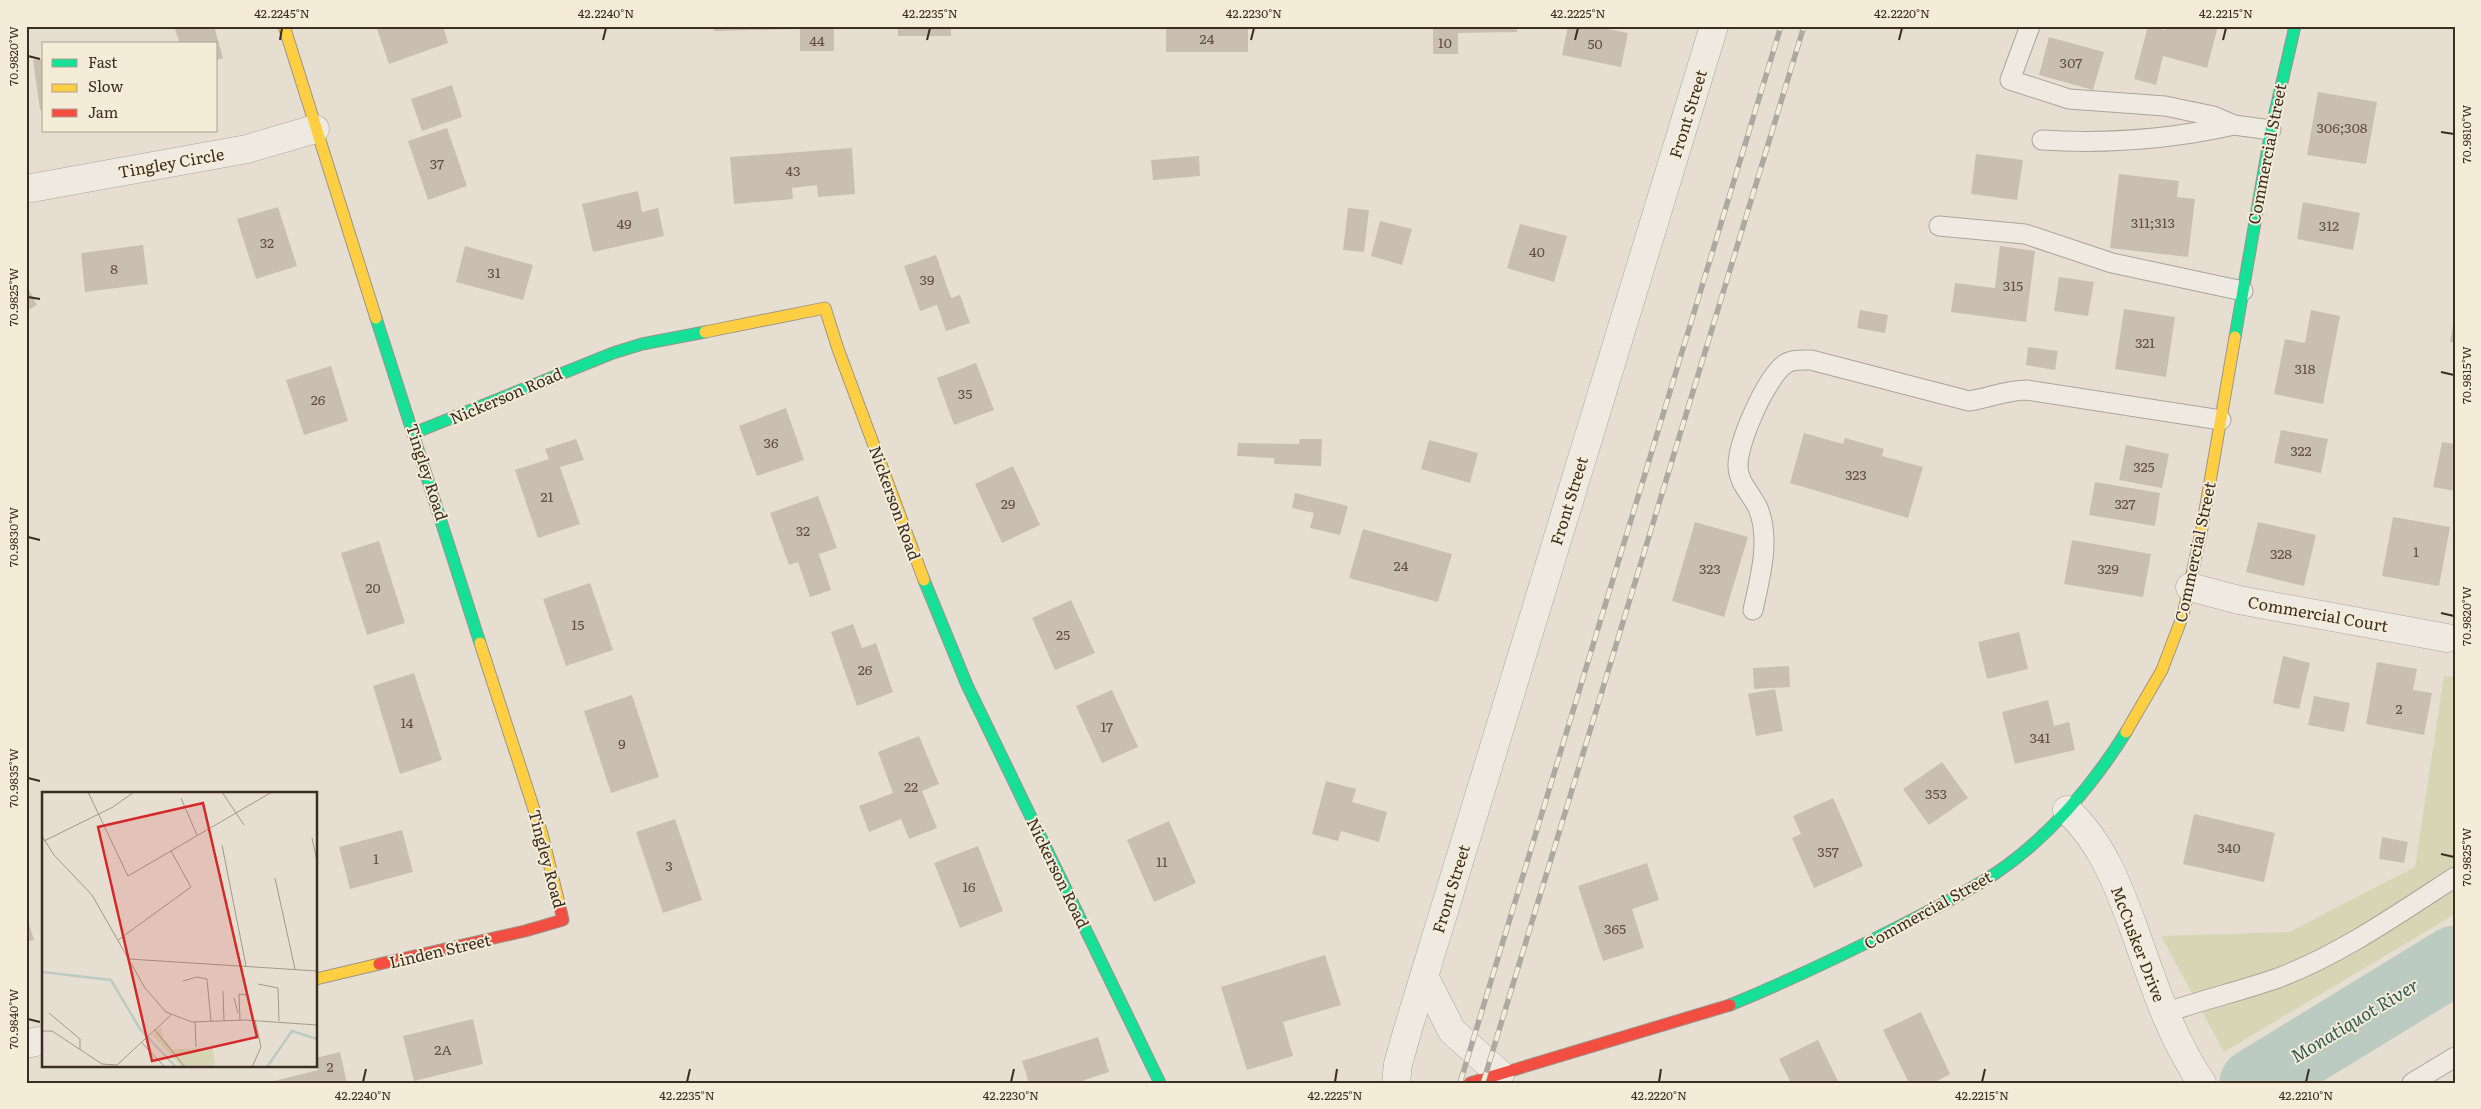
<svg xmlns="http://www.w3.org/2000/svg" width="2481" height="1109" viewBox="0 0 2481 1109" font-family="Literata,serif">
<rect width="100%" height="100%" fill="#e6dfd1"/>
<path fill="#d6d5b4" d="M2444,676L2455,677V914L2224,1052L2161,936L2289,932L2415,867Z"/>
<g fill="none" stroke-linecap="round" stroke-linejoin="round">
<path stroke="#bbcbc1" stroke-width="69" d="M2254,1083L2455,960"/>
</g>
<path fill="#cabeb2" d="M174,26H214L223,58L216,60V44H180Z
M376,26H443L448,43L389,64Z
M714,26H834V51H800V29L714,31Z
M898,26H951V36H898Z
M1166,26H1248V52H1166Z
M1433,26H1517V32L1458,33V54H1433Z
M1568,26H1592L1628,33L1621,67L1562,55Z
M2148,26L2166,30L2167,26H2218L2207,68L2163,56L2156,85L2134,79Z
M2049,37L2104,52L2093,90L2039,75Z
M44,59V109L40,110L33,60Z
M452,85L462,117L422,131L411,99Z
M2318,92L2377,102L2366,164L2307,155Z
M447,128L467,186L428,200L408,141Z
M852,148L855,194L818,197L817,185L792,188L793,199L734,204L730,157Z
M1976,154L2023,160L2017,200L1971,194Z
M1199,156L1200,176L1153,180L1151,160Z
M2119,174L2179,181L2177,197L2195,199L2188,257L2110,248Z
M638,191L642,212L658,208L664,236L593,252L582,204Z
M2303,202L2360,213L2353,250L2297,239Z
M278,207L297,266L256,279L237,219Z
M1348,208L1369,210L1364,252L1343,250Z
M1380,221L1412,229L1402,265L1371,256Z
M1520,224L1567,236L1554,282L1507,268Z
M143,245L148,284L85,292L81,253Z
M465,246L533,265L523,300L456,282Z
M2000,246L2035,251L2026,322L1951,312L1955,283L1995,288Z
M936,255L951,298L960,295L970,323L946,331L937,305L920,311L904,266Z
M2059,277L2094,282L2088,316L2054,311Z
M26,284L37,305L26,311Z
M2124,309L2175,317L2166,377L2115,369Z
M1860,310L1888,315L1885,333L1857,328Z
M2311,310L2340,316L2323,404L2274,394L2285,339L2305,343Z
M2453,325L2455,326V342H2450Z
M2028,347L2058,351L2055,370L2026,365Z
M976,363L994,410L954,425L937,378Z
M331,366L348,421L304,435L286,380Z
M786,408L804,460L757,476L739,426Z
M2281,430L2328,439L2321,473L2274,463Z
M1804,433L1843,444L1845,438L1884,449L1882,456L1923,467L1908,518L1790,483Z
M576,439L584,460L560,467L580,524L538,538L515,470L549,459L545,449Z
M1300,439H1322L1321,466L1274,464V458L1237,456L1238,443L1299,444Z
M1429,440L1478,453L1470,483L1421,469Z
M2442,442L2455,444V491L2433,487Z
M2126,445L2169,454L2162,488L2119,480Z
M1013,466L1040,525L1002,543L975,484Z
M2095,482L2160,493L2155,526L2089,515Z
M1295,493L1348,506L1340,535L1310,528L1314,513L1292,508Z
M818,496L837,548L819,554L831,590L810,597L798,562L789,565L770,513Z
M2393,517L2450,527L2439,586L2382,576Z
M1695,522L1748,537L1724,617L1672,601Z
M2258,522L2316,535L2304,586L2246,572Z
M1363,529L1452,554L1438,602L1349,578Z
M2072,540L2151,554L2143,597L2064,584Z
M379,541L405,623L367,635L341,553Z
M590,583L613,650L566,666L543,599Z
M1071,600L1095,653L1055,670L1032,618Z
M853,624L862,648L876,643L893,692L857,706L831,632Z
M2019,632L2028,669L1987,679L1978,642Z
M2283,656L2310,663L2299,709L2273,703Z
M2377,662L2417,669L2413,690L2432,693L2424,735L2366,724Z
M1789,666L1790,687L1754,689L1753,668Z
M414,673L442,760L400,774L373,686Z
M1775,689L1783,731L1756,736L1748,694Z
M1112,690L1138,747L1102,763L1076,706Z
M632,695L659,777L611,793L584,711Z
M2314,696L2350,703L2344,732L2308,725Z
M2048,700L2054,726L2069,722L2075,750L2015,764L2002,712Z
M919,736L939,784L922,791L937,828L909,839L901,819L869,832L859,806L893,793L878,752Z
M1942,762L1968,798L1929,825L1903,789Z
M1326,781L1356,789L1352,802L1387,812L1379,842L1341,831L1338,841L1312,834Z
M1833,798L1863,866L1814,888L1792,838L1801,834L1793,816Z
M2194,814L2275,833L2264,882L2183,864Z
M675,819L702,900L663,913L636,832Z
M1169,821L1196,883L1154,902L1127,840Z
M402,830L413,872L350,889L339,847Z
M2382,837L2408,842L2404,863L2379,859Z
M978,846L1003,911L960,928L934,863Z
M1647,863L1659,900L1632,909L1644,948L1603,961L1578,886Z
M26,914L34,940L26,942Z
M1325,955L1341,1005L1283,1022L1293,1056L1247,1070L1221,987Z
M1921,1012L1950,1074L1933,1083H1909L1883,1030Z
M473,1019L483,1064L414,1081L403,1036Z
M1098,1037L1109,1072L1084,1080L1085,1083H1029L1022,1061Z
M1818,1040L1839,1083H1791L1779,1059Z
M340,1052L347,1083H266L318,1070L316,1058Z"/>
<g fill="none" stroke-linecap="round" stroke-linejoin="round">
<defs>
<path id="lane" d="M2030,26L2010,80L2069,99L2165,106L2213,116L2234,125L2271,130
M2042,140C2106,144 2172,139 2234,125
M1939,226L2025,234L2112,263L2243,291
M1753,610C1760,578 1771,539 1758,508C1751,493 1739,484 1738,467C1737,443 1766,378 1785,364C1792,359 1802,360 1811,360L1969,401C1989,398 2006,390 2027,390L2221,420
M2165,1013C2202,1000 2241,991 2278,978C2341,954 2398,914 2455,877
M2412,1083L2455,1057"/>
<path id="street" d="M26,189L247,149L315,129
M2190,587L2239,600L2447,638
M2067,810C2102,842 2118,885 2134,929C2153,982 2170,1036 2202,1083
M1424,976L1452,1031L1500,1074
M26,1044L44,1040
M1396,1083L1398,1064L1408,1029L1714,26"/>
<path id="fast" d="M376,318L480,643
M2235,337L2271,130L2295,26
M414,433L613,353L642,344L705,332
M924,580L967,685L1160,1083
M1730,1005C1786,982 1841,956 1896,928C1929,911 1964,894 1996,873C2048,838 2093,785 2126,732"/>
<path id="slow" d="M284,26L376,318
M705,332L825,308L838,349L924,580
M480,643L542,834L560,907
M2126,732L2162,670L2183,615L2202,528L2235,337
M316,979L379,964"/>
<path id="jam" d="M379,964L525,931L563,920L560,907
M1470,1083L1730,1005"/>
</defs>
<use href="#lane" stroke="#aca499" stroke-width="21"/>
<use href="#street" stroke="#aca499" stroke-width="29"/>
<use href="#fast" stroke="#9b948a" stroke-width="13"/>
<use href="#slow" stroke="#9b948a" stroke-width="13"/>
<use href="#jam" stroke="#9b948a" stroke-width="13"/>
<use href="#lane" stroke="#eeeae2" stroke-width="19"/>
<use href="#street" stroke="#eeeae2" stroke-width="28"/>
<use href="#fast" stroke="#16e098" stroke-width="11"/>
<use href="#slow" stroke="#ffcf43" stroke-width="11"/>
<use href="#jam" stroke="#f24e42" stroke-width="11"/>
<defs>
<path id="rail" d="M1460,1083L1781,26
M1483,1083L1804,26"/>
</defs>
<use href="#rail" stroke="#ada9a2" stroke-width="5.5"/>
<use href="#rail" stroke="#f5ecd8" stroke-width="4" stroke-dasharray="11" stroke-linecap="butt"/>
</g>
<path fill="none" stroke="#3b2d21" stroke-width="2" d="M280,40L282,28M603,40L606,28M927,40L930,28M1251,40L1254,28M1575,40L1578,28M1899,40L1902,28M2223,40L2226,28M28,56L40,59M2441,132L2454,134M28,297L40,299M2441,372L2454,375M28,537L40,540M2441,613L2454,616M28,778L40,781M2441,854L2454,857M28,1019L40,1022M363,1082L366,1069M687,1082L690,1069M1011,1082L1014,1069M1335,1082L1337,1069M1659,1082L1661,1069M1982,1082L1985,1069M2306,1082L2309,1069"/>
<g text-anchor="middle" stroke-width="4" stroke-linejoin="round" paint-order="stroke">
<g font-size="14" fill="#5f5145">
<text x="1207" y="44">24</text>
<text x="817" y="46">44</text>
<text x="1445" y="48">10</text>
<text x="1595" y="49">50</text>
<text x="2071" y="68">307</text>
<text x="2342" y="133">306;308</text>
<text x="437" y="169">37</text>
<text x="793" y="176">43</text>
<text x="2153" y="228">311;313</text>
<text x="624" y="229">49</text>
<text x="2329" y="231">312</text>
<text x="267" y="248">32</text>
<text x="1537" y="257">40</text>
<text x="114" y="274">8</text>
<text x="494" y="278">31</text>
<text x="927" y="285">39</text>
<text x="2013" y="291">315</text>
<text x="2145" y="348">321</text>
<text x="2305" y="374">318</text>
<text x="965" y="399">35</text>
<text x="318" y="405">26</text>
<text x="771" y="448">36</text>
<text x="2301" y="456">322</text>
<text x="2144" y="472">325</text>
<text x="1856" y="480">323</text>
<text x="547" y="502">21</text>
<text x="1008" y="509">29</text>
<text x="2125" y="509">327</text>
<text x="803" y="536">32</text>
<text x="2416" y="557">1</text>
<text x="2281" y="559">328</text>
<text x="1401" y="571">24</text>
<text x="1710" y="574">323</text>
<text x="2108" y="574">329</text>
<text x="373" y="593">20</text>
<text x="578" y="630">15</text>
<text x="1063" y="640">25</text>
<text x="865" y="675">26</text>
<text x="2399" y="714">2</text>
<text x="407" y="728">14</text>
<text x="1107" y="732">17</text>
<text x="2040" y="743">341</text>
<text x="622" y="749">9</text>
<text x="911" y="792">22</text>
<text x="1936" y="799">353</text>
<text x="2229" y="853">340</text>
<text x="1828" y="857">357</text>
<text x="376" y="864">1</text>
<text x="1162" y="867">11</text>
<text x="669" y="871">3</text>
<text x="969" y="892">16</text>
<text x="1615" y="934">365</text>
<text x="443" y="1055">2A</text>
<text x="330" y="1072">2</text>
</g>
<g font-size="16" fill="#3b2d21" stroke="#f5ecd8">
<text transform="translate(1688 114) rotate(-73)" y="6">Front Street</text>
<text transform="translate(2267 154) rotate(-79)" y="6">Commercial Street</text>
<text transform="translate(171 163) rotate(-10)" y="6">Tingley Circle</text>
<text transform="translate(506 396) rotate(-23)" y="6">Nickerson Road</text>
<text transform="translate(427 472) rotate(72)" y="6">Tingley Road</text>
<text transform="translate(1569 501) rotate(-73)" y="6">Front Street</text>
<text transform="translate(895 503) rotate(70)" y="6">Nickerson Road</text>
<text transform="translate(2195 552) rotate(-78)" y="6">Commercial Street</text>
<text transform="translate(2318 614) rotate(10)" y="6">Commercial Court</text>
<text transform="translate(547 859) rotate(75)" y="6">Tingley Road</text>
<text transform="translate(1058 873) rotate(64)" y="6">Nickerson Road</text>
<text transform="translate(1451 889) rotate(-73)" y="6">Front Street</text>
<text transform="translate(1928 910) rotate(-29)" y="6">Commercial Street</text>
<text transform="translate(2138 944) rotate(69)" y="6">McCusker Drive</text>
<text transform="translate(440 951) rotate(-13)" y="6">Linden Street</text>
</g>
<g font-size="18" font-style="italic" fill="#315a56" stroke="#f5ecd8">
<text transform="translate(2355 1021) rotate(-31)" y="6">Monatiquot River</text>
</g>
</g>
<g transform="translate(42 792)">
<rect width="275" height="275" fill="#e6dfd1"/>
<path d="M119,235L122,247L131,257L171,256L173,275H140L110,243Z" fill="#d6d5b4"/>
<path fill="none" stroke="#bbcbc1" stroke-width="2.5" d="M0,180L69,188L98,237L134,275M225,275L250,239L275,247"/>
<path fill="none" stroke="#a2988b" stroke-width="1" d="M46,0L86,84L230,0M180,0L202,33M139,6L155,43M0,44L12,63L50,103L103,196L124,220L150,230L203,228L275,233M270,46L275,69M2,49L71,15L92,0M180,53L204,174M233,86L253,177M76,148L149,95L129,59M87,167L275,179M141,189L155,185L165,187L169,229M216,192L236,196L237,229M181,199L182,229M192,206L196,221M7,221L38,247V257M198,228L197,202L205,203M153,230L154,255M112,237L143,275M0,239H10L60,272L75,273L129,223M99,250L123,275M210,275L219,255L213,228"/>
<path fill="#d62828" fill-opacity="0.15" stroke="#d62828" stroke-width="2.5" d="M161,11L215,245L110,269L56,35Z"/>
<rect width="275" height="275" fill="none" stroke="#3b2d21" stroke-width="2.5"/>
</g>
<rect width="2481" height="1109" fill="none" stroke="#f5ecd8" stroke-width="55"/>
<rect x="42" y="42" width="175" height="90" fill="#f5ecd8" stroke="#aba08f"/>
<rect x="52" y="59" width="25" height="8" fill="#16e098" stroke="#aba08f"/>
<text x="88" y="68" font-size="15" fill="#3b2d21">Fast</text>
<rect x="52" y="84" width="25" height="8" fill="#ffcf43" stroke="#aba08f"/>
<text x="88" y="92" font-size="15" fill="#3b2d21">Slow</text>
<rect x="52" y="109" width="25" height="8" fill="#f24e42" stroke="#aba08f"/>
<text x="88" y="118" font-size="15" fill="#3b2d21">Jam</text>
<rect x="28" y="28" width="2426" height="1054" fill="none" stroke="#3b2d21" stroke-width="2"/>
<g font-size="12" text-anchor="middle" fill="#3b2d21">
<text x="282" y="18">42.2245°N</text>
<text x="606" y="18">42.2240°N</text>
<text x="930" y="18">42.2235°N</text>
<text x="1254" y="18">42.2230°N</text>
<text x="1578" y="18">42.2225°N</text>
<text x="1902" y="18">42.2220°N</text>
<text x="2226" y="18">42.2215°N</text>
<text transform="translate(14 56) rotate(-90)" y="4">70.9820°W</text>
<text transform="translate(2467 134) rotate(-90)" y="4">70.9810°W</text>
<text transform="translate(14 297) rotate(-90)" y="4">70.9825°W</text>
<text transform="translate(2467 375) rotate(-90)" y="4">70.9815°W</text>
<text transform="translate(14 537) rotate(-90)" y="4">70.9830°W</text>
<text transform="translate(2467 616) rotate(-90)" y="4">70.9820°W</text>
<text transform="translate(14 778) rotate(-90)" y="4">70.9835°W</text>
<text transform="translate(2467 857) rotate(-90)" y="4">70.9825°W</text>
<text transform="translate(14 1019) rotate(-90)" y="4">70.9840°W</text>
<text x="363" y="1100">42.2240°N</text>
<text x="687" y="1100">42.2235°N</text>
<text x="1011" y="1100">42.2230°N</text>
<text x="1335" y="1100">42.2225°N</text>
<text x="1659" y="1100">42.2220°N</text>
<text x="1982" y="1100">42.2215°N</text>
<text x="2306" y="1100">42.2210°N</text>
</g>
</svg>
